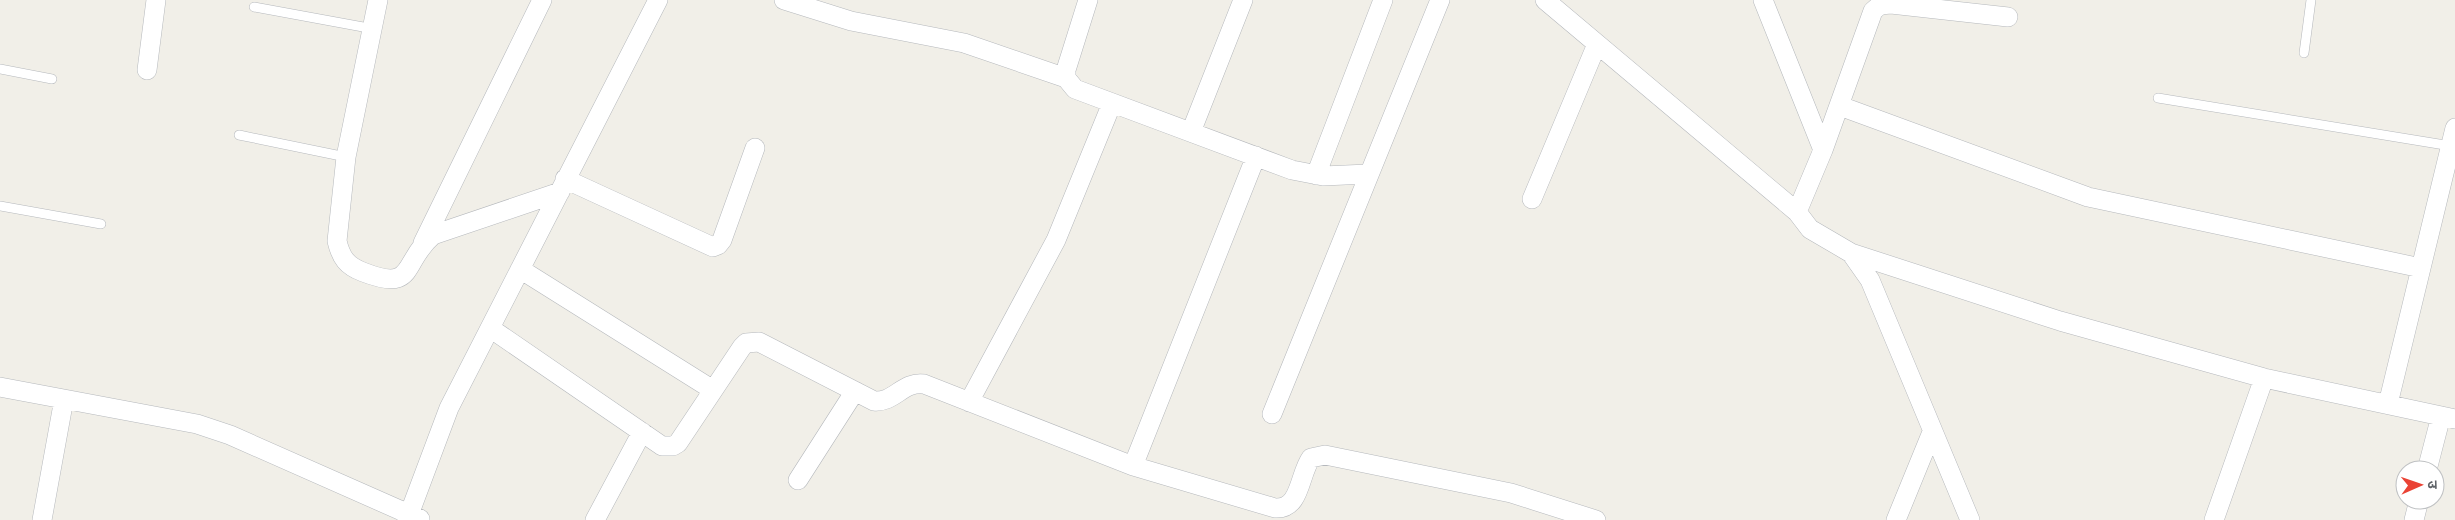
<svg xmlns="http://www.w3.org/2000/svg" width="2455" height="520" viewBox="0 0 2455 520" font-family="Inter,'Noto Sans Devanagari',sans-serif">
<rect width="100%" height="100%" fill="#f1efe8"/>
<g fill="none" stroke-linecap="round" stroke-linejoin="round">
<defs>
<path id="service" d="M254,7L374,29
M2304,53L2311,0
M0,69L52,79
M2158,98L2451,146
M239,135L346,157
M0,206L101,224"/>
<path id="minor" d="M378,0L346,157L337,241C341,258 347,266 363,272C417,293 401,262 433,235L560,192
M784,0L851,21L964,43L1066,78
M1088,0L1066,70V78L1075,89L1292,170L1323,176L1368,174
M1545,0L1797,212L1810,229L1851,253L1870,280L1970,520
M1763,0L1823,150L1797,212
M147,70L156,0
M1840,106L2088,197L2421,268
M1191,132L1243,0
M1823,150L1873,11L1880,5L1891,4L2008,17
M1316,175L1383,0
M565,179L713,247L718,245L722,240L755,148
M1532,199L1597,44
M423,243L542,0
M1851,253L2060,321L2264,378L2455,419
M520,269L713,390
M490,328L662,446H673L678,443L742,347L746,343L759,342L874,401C894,403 903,381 924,384L1133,466L1275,508C1301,510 1299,474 1311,458L1325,455L1511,493L1596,520
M0,387L197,424L230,435L420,519
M969,402L1056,240L1112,103
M2388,404L2455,128
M1272,414L1440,0
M1133,466L1256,156
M2427,470L2441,416
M798,480L855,391
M42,520L64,399
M407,520L449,408L658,0
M595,520L642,432
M1896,520L1932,432
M2214,520L2264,378
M2414,520L2419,500"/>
</defs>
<use href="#service" stroke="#b5b8bc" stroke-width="10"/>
<use href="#minor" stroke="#b5b8bc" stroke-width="20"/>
<use href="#service" stroke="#fff" stroke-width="9"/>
<use href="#minor" stroke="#fff" stroke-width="19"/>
</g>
<g transform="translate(2420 485) rotate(88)"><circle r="24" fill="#ffffff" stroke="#bfc1c3"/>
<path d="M0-4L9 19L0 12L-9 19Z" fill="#ea4335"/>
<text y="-8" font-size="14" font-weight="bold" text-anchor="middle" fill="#5f6368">उ</text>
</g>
</svg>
